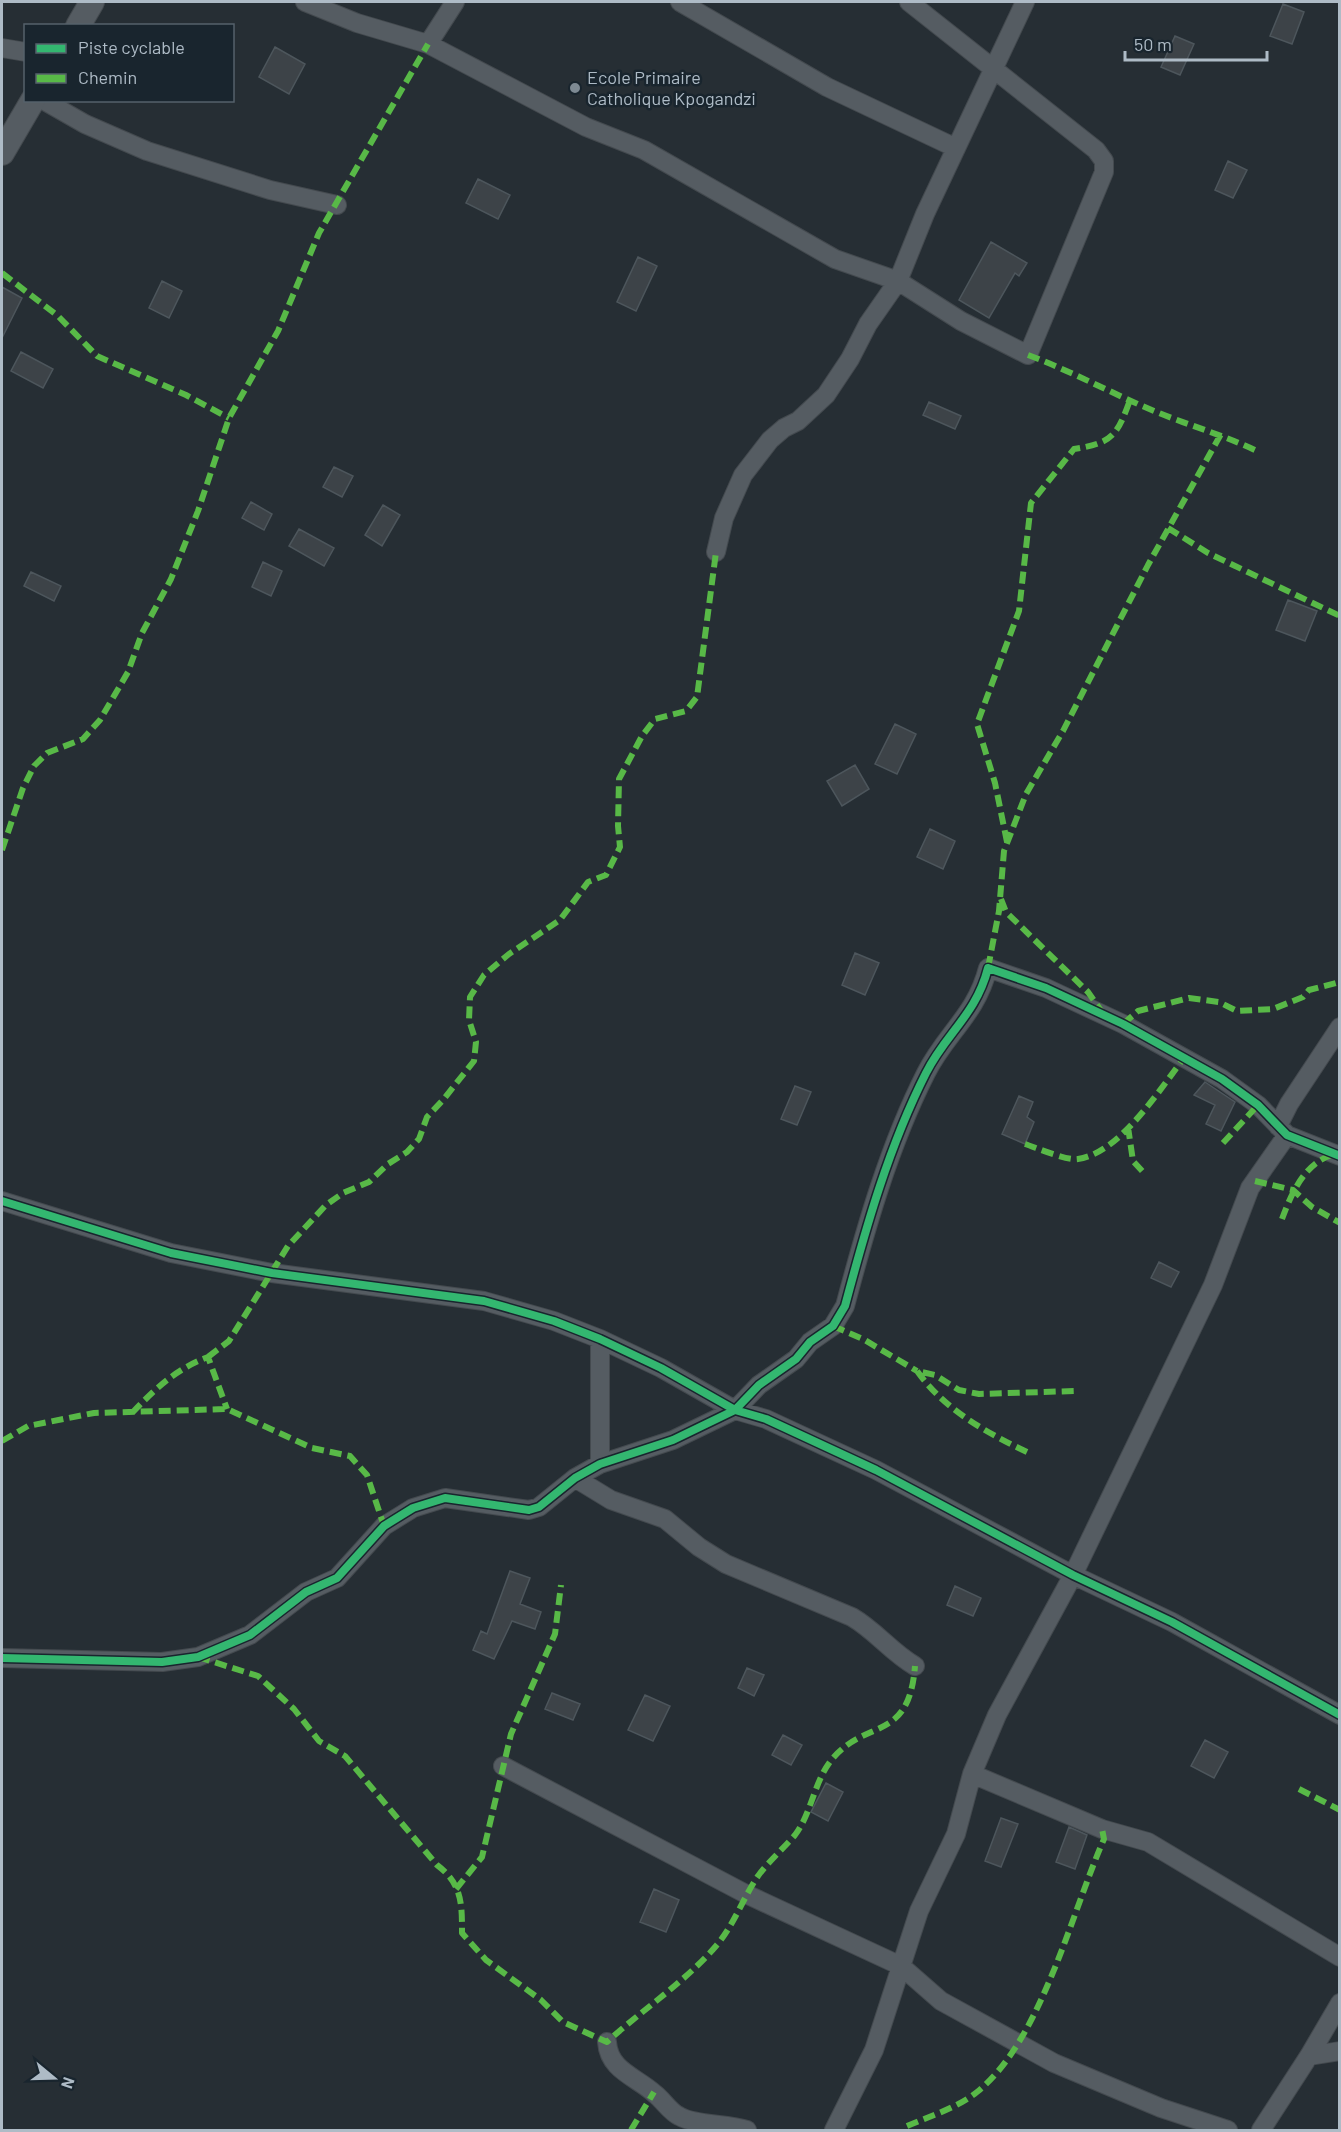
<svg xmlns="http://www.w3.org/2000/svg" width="1341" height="2132" viewBox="0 0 1341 2132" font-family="Barlow,sans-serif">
<rect width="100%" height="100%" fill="#262e34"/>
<path fill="#3d4348" stroke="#4d565c" stroke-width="1.5" d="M1283,4L1304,12L1292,44L1270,36Z
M1175,36L1194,44L1180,75L1161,67Z
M275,47L305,64L289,94L259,77Z
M1228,161L1247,170L1233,198L1215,190Z
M478,179L510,195L498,219L466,203Z
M991,242L1027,263L1019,276L1015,273L989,318L959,300Z
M638,257L657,266L636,311L617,302Z
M162,281L182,291L169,318L149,308Z
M2,287L22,298L2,338Z
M21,352L53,369L43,388L11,371Z
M929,402L961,416L955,429L923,415Z
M334,467L353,476L342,497L323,487Z
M251,502L272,514L264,530L242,518Z
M383,505L400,515L382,546L365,535Z
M299,529L334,548L324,566L289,546Z
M263,562L282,571L271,596L252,587Z
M31,572L61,586L54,601L24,586Z
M1288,600L1317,611L1305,641L1276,630Z
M895,724L916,734L897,774L875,764Z
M855,765L869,789L842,806L827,781Z
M930,829L955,841L943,869L917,857Z
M855,953L879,963L865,995L842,985Z
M1205,1082L1235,1102L1221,1131L1206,1124L1215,1105L1194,1095Z
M795,1086L811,1092L797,1125L781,1119Z
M1019,1096L1033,1102L1027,1117L1034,1122L1025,1144L1002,1134Z
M1159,1262L1179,1272L1171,1287L1151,1278Z
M510,1571L530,1578L520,1604L541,1612L535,1629L512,1621L494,1659L473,1650L481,1631L487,1634Z
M955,1586L981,1598L973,1616L947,1605Z
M747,1668L764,1675L754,1696L738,1688Z
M552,1693L580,1704L573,1720L545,1709Z
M645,1695L670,1706L653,1741L628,1730Z
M783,1735L802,1745L791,1765L772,1755Z
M1205,1740L1228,1752L1214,1778L1191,1766Z
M826,1783L843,1792L828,1821L811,1812Z
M1001,1818L1018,1824L1001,1867L985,1861Z
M1069,1827L1087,1835L1075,1869L1056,1862Z
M654,1889L679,1900L666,1932L640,1922Z"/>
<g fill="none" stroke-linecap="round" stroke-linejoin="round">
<defs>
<path id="minor" d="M305,2L357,23L428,44L586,127L644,150L835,259L898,281L961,321L1028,355L1104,172V161L1096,150L909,2
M680,2L827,87L956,148
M428,44L455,2
M2,48L26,52
M43,100L85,124L147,151L270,190L337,205
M716,552L724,518L743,475L770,440L784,428L798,421L826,395L850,359L868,324L898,281L925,214L1025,2
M1278,1126L1289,1104L1340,1027
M1287,1135L1250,1188L1213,1285L1073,1575L997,1715L972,1774L1102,1829L1148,1842L1340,1957
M2,1201L171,1253L272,1273L484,1301L554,1321L600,1339L661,1368L735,1410L766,1419L876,1470L1073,1575L1172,1622L1340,1715
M600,1464V1339
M575,1478L611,1500L665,1519L699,1547L726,1564L852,1617C876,1631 891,1652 915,1666
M2,1658L162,1662L198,1657L250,1635L306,1592L337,1578L384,1526L413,1508L445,1498L529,1510L539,1507L575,1478L600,1464L673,1440L735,1410L759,1385L796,1359L810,1342L833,1326L845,1306C866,1227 889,1146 926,1073C946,1033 976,1015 988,968L1046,988L1123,1024L1222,1079L1258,1105L1287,1135L1340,1156
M503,1766L746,1894L901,1966L941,2001L1054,2063L1161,2108L1228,2130
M607,2042C609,2071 637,2077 655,2094C663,2100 670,2112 679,2116C696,2126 727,2123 747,2130
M1309,2056L1340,2051
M834,2130L874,2050L919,1911L956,1834L972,1774
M1261,2130L1309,2056L1340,2003"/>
<path id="tertiary" d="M78,26L92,2
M2,153L33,100"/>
</defs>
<use href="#minor" stroke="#444a4f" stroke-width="20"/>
<use href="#tertiary" stroke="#444a4f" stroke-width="26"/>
<use href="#minor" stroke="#555c62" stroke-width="18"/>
<use href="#tertiary" stroke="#555c62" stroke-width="24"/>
<path stroke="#58b947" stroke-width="6" stroke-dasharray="12 6" stroke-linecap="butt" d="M2,273L58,316L97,356L186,395L229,418
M1028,355C1071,371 1111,393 1154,411C1188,425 1223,435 1257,451
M1168,528L1208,553L1340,616
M1007,842L995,783L977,724L1019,611L1031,503L1074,449C1112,443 1117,436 1130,400
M2,850L23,788L34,766L47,753L83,739L100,720L128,672L142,633L171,579L198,511L229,418L278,331L319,233L428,44
M1001,899L1006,912L1088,992L1102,1012
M988,968L999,911L1004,851L1026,794L1063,731L1148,565L1221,434
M1123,1024L1138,1011L1189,998L1219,1002L1237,1011L1273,1009L1303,997L1309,990L1340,982
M1128,1127L1133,1161L1143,1172
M1223,1143L1258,1105
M1025,1144C1037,1148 1067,1161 1078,1159C1120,1153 1160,1089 1184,1058
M1255,1181L1293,1190L1312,1207L1340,1223
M1282,1219C1292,1192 1305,1162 1335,1154
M833,1326L863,1339L917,1371
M208,1357L229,1341L288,1246L326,1205L343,1193L369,1182L388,1164L407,1152L419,1139L427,1117L443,1100L474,1061L476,1042L469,1020L470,997L484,975L509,954L560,920L588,882L606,875L620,847L618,826L619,779L642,736L655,719L686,711L697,697L716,552
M132,1413C156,1388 176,1369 208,1357L227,1409
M2,1441L28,1426L94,1413L227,1409L312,1448L350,1456L367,1475L384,1526
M1027,1452C985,1432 944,1409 917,1371L935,1375L959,1390L979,1394L1074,1391
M198,1657L258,1676L294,1709L319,1741L345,1756L437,1865C462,1884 462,1903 462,1933L486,1960L541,2000L563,2022L607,2042C642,2010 685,1982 716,1946C734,1925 743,1898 758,1876C769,1861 783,1849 795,1835C812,1813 814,1780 833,1758C868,1718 909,1742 915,1666
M1299,1789L1340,1810
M456,1889L482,1857L511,1734L555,1634L561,1585
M907,2126C930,2116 957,2108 977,2092C1041,2041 1071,1914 1104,1839L1102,1829
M631,2130L654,2092"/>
<defs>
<path id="cycleway" d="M2,1201L171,1253L272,1273L484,1301L554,1321L600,1339L661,1368L735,1410L766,1419L876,1470L1073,1575L1172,1622L1340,1715
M2,1658L162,1662L198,1657L250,1635L306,1592L337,1578L384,1526L413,1508L445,1498L529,1510L539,1507L575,1478L600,1464L673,1440L735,1410L759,1385L796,1359L810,1342L833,1326L845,1306C866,1227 889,1146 926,1073C946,1033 976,1015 988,968L1046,988L1123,1024L1222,1079L1258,1105L1287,1135L1340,1156"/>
</defs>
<use href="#cycleway" stroke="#19252e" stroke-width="11"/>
<use href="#cycleway" stroke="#33b770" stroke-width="8"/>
</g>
<circle fill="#7e8a93" stroke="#19252e" stroke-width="2" cx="575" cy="88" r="6"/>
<g text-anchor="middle" stroke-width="5" stroke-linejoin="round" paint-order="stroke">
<g font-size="18" fill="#aebbc6" stroke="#19252e" text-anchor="start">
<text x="587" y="84">Ecole Primaire<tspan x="587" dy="21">Catholique Kpogandzi</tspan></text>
</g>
</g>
<rect width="1341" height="2132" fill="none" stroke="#aebbc6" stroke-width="6"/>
<rect x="24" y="24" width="210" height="78" fill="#19252e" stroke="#55616b" stroke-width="1.5"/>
<rect x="36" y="44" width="30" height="9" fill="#33b770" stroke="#55616b" stroke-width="1.5"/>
<text x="78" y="54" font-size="18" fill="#aebbc6">Piste cyclable</text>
<rect x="36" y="74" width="30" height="9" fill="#58b947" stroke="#55616b" stroke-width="1.5"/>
<text x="78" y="84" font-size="18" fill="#aebbc6">Chemin</text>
<g transform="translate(54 2078) rotate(109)" stroke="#19252e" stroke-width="4.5" paint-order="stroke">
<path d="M0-4.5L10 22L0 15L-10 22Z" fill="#aebbc6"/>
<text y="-9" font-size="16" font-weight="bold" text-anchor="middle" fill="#aebbc6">N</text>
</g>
<path d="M1125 51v9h142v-9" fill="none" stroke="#aebbc6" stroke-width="3"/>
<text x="1134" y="51" font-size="18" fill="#aebbc6" stroke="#19252e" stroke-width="4.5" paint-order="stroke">50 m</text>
</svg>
